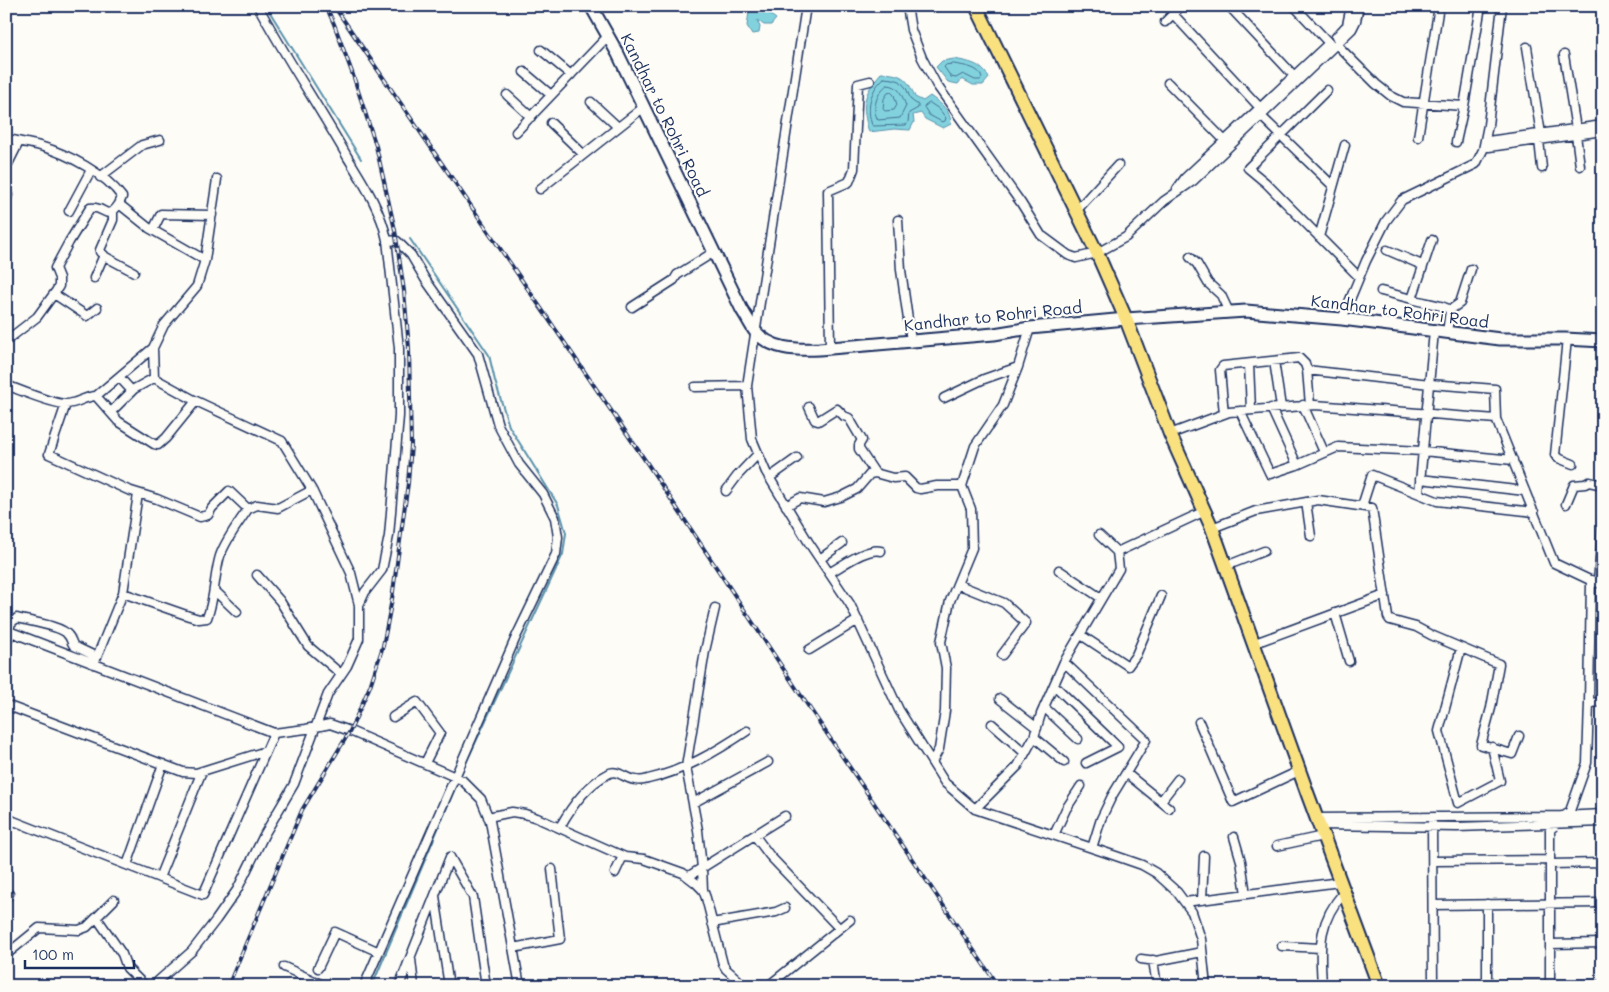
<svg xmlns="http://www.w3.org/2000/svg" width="1609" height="992" viewBox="0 0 1609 992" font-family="Mali,sans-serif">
<rect width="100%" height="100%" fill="#fdfcf7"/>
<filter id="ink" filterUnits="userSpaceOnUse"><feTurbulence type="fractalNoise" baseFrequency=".02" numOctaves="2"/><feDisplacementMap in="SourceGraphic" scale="10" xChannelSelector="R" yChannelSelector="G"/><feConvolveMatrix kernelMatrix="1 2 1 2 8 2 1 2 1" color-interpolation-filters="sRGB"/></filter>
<g filter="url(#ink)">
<path fill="#82d2de" stroke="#5991ab" d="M756,7L764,10L776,19L771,25H764L757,20L760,27L759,33L752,34L747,26L749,12Z
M954,59C969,62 981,63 989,78L983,85H973L962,79L958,84L948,82L936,67L942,61Z
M881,73C902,74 907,77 915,97L923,101L930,96C940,103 951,110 951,124L943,128L925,119L921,113L913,115L914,122L910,130L894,129L869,132C861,105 863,94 881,73Z"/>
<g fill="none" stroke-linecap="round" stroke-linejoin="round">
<path stroke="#447091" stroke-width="1" d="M954,64C964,66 980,67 982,78L980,80H975L963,74L956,78L951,77L944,67L946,65Z
M884,78L893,79L900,81L906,88L911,100L918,105V108L909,113L908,122L906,125L874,126L872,125C866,108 870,90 884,78Z
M887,85C900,85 902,96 906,106L900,118L878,120C871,109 877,92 887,85Z
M888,93L891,92L894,95L897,105L894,110L885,111L883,109L884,99Z
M930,103L939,109L946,118L945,121L942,122L929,115L924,107Z"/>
<path stroke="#5991ab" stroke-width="2" d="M266,6L361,159
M410,239L489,355L495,381L509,426L558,505L566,533L563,554L460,776
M372,986L458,781"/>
<defs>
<path id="street" d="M258,6C286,58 319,107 348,158C364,184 381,210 387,240L397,241L411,255L425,279L478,354L498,425L519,464L543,494L555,518L558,537L556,554L516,637L364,986
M806,6L747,386L752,439L766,472L809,543L850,604L899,710L945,783L975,809L1116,856L1142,865L1156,873L1177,892L1192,912L1201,939L1206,986
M907,6L911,30L922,58L936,84L1021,203L1041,235L1068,255L1076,258L1097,253L1126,237L1164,201L1193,181L1352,29L1356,21L1359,6
M1229,6L1297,79
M1294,6L1329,43
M1173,14L1263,111
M1165,22L1181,6
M1336,37L1347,25L1351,6
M1336,44L1376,84L1391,96L1403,102L1464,106
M1527,47L1541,134
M541,50L571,75
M1564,55L1576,129
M1602,56L1603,62
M524,72L551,95
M1168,83L1228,144
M1327,90L1248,168L1266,183L1359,277
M507,95L531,117
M591,102L618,127
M1261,116L1333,186
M551,123L583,154
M1603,125L1488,141L1489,147L1603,131
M516,132L608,36
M1576,135L1580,166
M1418,137L1439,6
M6,138C18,142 29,143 40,146C68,154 106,174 122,197L119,204L149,228L205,260
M1539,140L1542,168
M1456,142L1464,106L1481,6
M6,168L19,142
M100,177L142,145L160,140
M540,189L644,107
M1177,189L1185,178L1327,45
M6,192L8,195L6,201
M69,211L91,170
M1076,211L1118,165
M898,220L901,270L911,341
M153,230L161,214L212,215
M1319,237L1345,145
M1432,240L1412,299C1422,303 1443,304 1450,310L1447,333
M1387,250L1422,265
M104,256L134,272
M1190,257L1197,264L1208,283L1221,295L1229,312
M94,278L104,255L100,252V250L113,220V212
M1381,291L1412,299
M54,294L87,316L97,308
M632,307L674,280L677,275L714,252
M1450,310L1460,303L1471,269
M1342,319L1366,261L1386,221L1402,200L1476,164L1483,150L1488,125L1502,6
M1567,339L1555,455L1558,458L1573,464
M6,341L37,317L56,291L59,286V278L55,268L69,242L90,208C105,205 106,223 119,204
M830,348L828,191L849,182L854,169L858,84L870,81
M1274,361L1281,407
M1249,364L1251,410
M1307,370L1430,384L1495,389L1496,419L1554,563L1594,582L1603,584
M119,377L132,391
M6,385C20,390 52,404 66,404C76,404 86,396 96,396L153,348
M695,387L747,386
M96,396L118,421L154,444L158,445L166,438L196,401
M944,398L984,379L1018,367
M66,404L49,454L128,490L157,499L200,517L208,515L212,508L229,491L248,509L257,505L278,508L312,490
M1303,405L1324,452
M809,407L815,420L818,421L837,409L844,416L849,418L862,440L859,445V449L875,473
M1271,408L1297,465
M1240,411L1270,474L1297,465L1338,447L1423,451L1513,460
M111,412L134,389L154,378
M1224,414L1220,370L1223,366L1299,358L1305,364L1307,370L1310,405
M1170,434L1229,412L1315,405L1496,419
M769,478L797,458
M1420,479L1525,491
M726,491L738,475L758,454
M1419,493L1434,331
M1306,502L1311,536
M1566,504L1574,485L1585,484L1589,482L1603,485
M786,506L800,498L824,502L841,497L857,489L870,474L875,473L893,478L905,477L916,488L920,489L937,486H962
M1362,506L1372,475L1437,501L1534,512
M1212,528L1256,511L1318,500L1372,508L1388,617L1390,620L1416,627L1431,635L1499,664L1491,708L1481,745L1512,754L1519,736
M1117,552L1205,511
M820,559L842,543
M1226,566L1264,551
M1059,570L1101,598
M829,573C842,566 867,547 881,551
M257,575L280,601L308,646L341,674
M1598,583L1603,518
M957,584L1004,603L1026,623L1002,655
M214,590L237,612
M123,593L189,616L199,619L207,618C215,598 214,576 220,556C226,539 238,524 248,509
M359,605L365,592L382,570L389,536L399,416V348L387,240
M1335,613L1349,661
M6,630L274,733L306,729L330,724L350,731L462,780L481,799L490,821L520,986
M8,631L11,623L17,618C27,621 63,626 68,635C71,638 71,642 74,646L97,657
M1081,635L1128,666L1136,655L1161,596
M1255,643L1385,595
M6,644L11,632
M1461,648L1439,731L1458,803L1500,781L1492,747
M809,650L858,620
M1064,662L1146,740L1112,796L1101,819L1092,848
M94,664L123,593L138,494
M1054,685L1118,747L1086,763
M1000,699L1037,728
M1589,703L1603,702
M6,705L183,772L196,773L266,751
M1044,707L1078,739
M393,717L417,702L440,733L425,763
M1199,722L1233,802L1299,771
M992,724L1025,753
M1034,737L1064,762
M932,762L939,749L945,711L946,668L941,642L950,601L972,548L971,509L962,486L975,446L1003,405L1018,367L1030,328
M1126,773L1169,808
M1161,801L1178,779
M693,803L768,762
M975,809L1018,766L1034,737L1041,714L1064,662L1119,569L1117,552L1099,535
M488,817L512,812L525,814L537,818L625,857L644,859L683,873L696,883L703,890L706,898L723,964L726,969L745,986
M6,818L203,895L274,733
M1316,818L1561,816L1603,814
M1432,823L1433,986
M1319,825L1457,827L1603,822
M560,827C571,807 587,785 608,774C617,768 626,780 636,780C640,781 645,780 648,779C684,771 717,751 747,731
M6,831L12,820
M1054,835L1066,809L1081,786
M755,836L770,856L839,928
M1234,837L1241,861L1246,894
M1277,846L1323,836
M450,857L473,897L486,986
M1433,861L1550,860
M1550,864L1603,863
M127,865L163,764
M615,873L623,856
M689,876L785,816
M159,878L202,771
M703,890L702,868L698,830L686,767L705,651L715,608
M6,892L9,894L6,899
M435,896L449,986
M1202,900L1204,856
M1185,902L1340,882
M1433,905L1603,903
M97,918L122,954L127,968L145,986
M712,923L776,912L785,908
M1550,944L1603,943
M1282,946L1321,948
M513,948L560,939L552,869
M7,954L39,928L79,930L87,927L114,900
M411,959L414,986
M1141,959L1156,961L1202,952
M1153,960L1157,986
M284,967L325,986
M318,968L335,932L379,952
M1379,984L1413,986
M156,986L158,981L192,951L216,920L237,890L264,835L294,784L328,694L347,666L359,639V605L351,573L312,490L282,441L196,401L154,378L153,348L164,325L197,286L205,260L217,179
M399,986L450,857
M768,986L850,920
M1322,986C1320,947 1317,923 1344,892
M1469,986L1603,985
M1487,986V904
M1550,986V830L1570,811L1587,763L1589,703L1591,580"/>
<path id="secondary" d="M591,6L618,54L742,310C746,316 750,324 754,330C770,350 796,350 819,349L994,334L1030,328L1126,319L1246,311L1342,319L1500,339H1565L1603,341"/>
<path id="primary" d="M976,6L1097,253L1126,319L1170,434L1212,528L1308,795L1379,986"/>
</defs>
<use href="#street" stroke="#1b2f5e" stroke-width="11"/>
<use href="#secondary" stroke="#1b2f5e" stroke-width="15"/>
<use href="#primary" stroke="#1b2f5e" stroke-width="16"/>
<use href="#street" stroke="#fdfcf7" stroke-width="8"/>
<use href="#secondary" stroke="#fdfcf7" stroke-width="11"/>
<use href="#primary" stroke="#fae180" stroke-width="12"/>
<defs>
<path id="rail" d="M334,6L647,463L800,694L998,986
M228,986L302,810L350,731L370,686L383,646L392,599L408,483L411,445L409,348L404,291L395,230L376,146L353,75L334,24L326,6"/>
</defs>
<use href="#rail" stroke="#1b2f5e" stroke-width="4"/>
<use href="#rail" stroke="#fdfcf7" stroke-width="2" stroke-dasharray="5.5" stroke-linecap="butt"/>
</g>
</g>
<g text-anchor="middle" stroke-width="4.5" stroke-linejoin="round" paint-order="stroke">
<g font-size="16" fill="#1b2f5e" stroke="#fdfcf7">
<text transform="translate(665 115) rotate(64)" y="6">Kandhar to Rohri Road</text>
<text transform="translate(1400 311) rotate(7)" y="6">Kandhar to Rohri Road</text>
<text transform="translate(993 316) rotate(-6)" y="6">Kandhar to Rohri Road</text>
</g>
</g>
<rect width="1609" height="992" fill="none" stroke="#fdfcf7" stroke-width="25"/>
<rect x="12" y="12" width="1584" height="967" fill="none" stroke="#1b2f5e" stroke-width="2" filter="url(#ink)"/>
<path d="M25 960v8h109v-8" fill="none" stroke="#1b2f5e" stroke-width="2.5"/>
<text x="32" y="960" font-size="15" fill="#1b2f5e" stroke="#fdfcf7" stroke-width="4" paint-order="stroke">100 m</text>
</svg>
